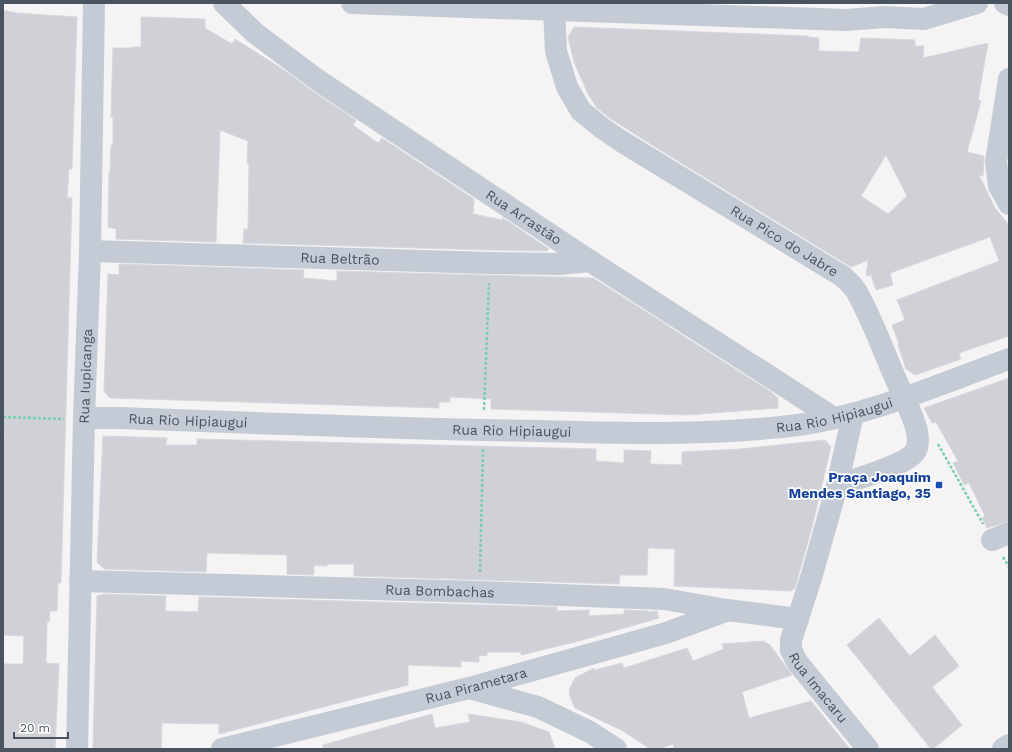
<svg xmlns="http://www.w3.org/2000/svg" width="1012" height="752" viewBox="0 0 1012 752" font-family="'Work Sans',sans-serif">
<rect width="100%" height="100%" fill="#f5f3f3"/>
<path fill="#cfd1d7" stroke="#d7d8de" fill-rule="evenodd" d="M3,10L16,13L77,17L72,169H69L67,198H72L61,583H58L57,611H50L49,622H47L46,663L59,664L55,749H3V664H23L24,636L3,635V452L5,434H3L4,410H3Z
M141,17L205,19V28L232,44L235,39L287,72L312,91L356,120L353,125L378,143L382,138L474,199L473,214L502,220L503,218L549,249L546,251L490,250L243,243L244,229H248L249,164L247,163L248,141L220,130L216,242L116,239V229L108,227L109,172H110L111,145H113V117H111L113,48H132V47H141Z
M574,27L808,36V37L819,38V51L859,52L861,38L915,40V46H924L923,58L988,43L978,100L981,101L967,152L984,156L983,176L979,175L995,208L1009,225V336L959,353L961,359L915,375L906,369L898,345L899,344L892,325L905,320L897,300L999,261L990,237L890,273L893,285L876,290L871,275L866,276L868,260L851,267L660,150L611,119L597,108L588,94L574,62L568,37ZM886,155L907,196L888,214L861,196Z
M119,264L304,270L303,278L337,281V271L593,278L670,327L668,328H671L771,392L778,398V408L687,415L491,409V399L450,397V402H439V408L110,398L104,391L108,274L119,275Z
M1009,378V521L987,528L982,518L985,516L969,483L964,485L953,463L958,461L936,422L932,423L924,408Z
M103,436L167,438L166,445H197V439L596,449V461L624,463V450L651,451L650,464L682,465V452L741,449L825,440L831,447L812,527L795,588L791,591L674,586L675,549L648,548L647,575H620L619,584L354,576V564H327V566L314,565V575L287,574V555L207,553L206,572L104,569L97,562Z
M105,594L166,596L165,611L198,612L199,597L557,607V611L589,610V616L624,614V610L648,611V612L657,611L659,618L579,641L521,655V652H487V656L479,655V662L461,661V667L408,665V685L219,734V724L162,723L161,749H93L97,596Z
M879,618L910,656L935,635L959,666L932,687L962,725L933,749H931L847,645Z
M763,641L770,645L792,675L742,692L749,718L811,701L850,749H674L673,744L659,749H650L623,731L575,708L569,694L570,688L575,678L594,668L595,670L622,663L624,668L687,648L693,661L724,649L722,644Z
M432,714L435,728L470,722L468,714L521,722L549,732L555,749H323V745Z"/>
<g fill="none" stroke-linecap="round" stroke-linejoin="round">
<path stroke="#7cceae" stroke-width="2.5" stroke-dasharray="3 2" stroke-linecap="butt" d="M484,410L489,283
M3,417L64,419
M938,444L983,524
M1003,557L1009,567
M480,572L483,449"/>
<g stroke="#c4cbd4" stroke-width="22">
<path id="s1" d="M224,3L255,33L319,81L590,261L834,418"/>
<path d="M352,3L846,20L885,17L924,19L977,3"/>
<path d="M1005,3L1009,5"/>
<path id="s2" d="M554,9L556,51L567,87L581,111L602,128L621,141L842,276C848,281 854,286 858,294C872,320 882,347 894,375C901,392 913,414 917,431C918,438 919,446 915,452C905,466 854,479 837,486"/>
<path d="M1009,79L996,162L999,186L1009,204"/>
<path id="s3" d="M90,251L490,263L560,264L590,261"/>
<path id="s4" d="M853,414L837,486L811,578L791,640V650L797,662L868,749"/>
<path id="s5" d="M84,418H119C259,423 400,429 540,431C626,433 712,436 798,425C871,415 940,384 1009,359"/>
<path d="M992,540L1009,533"/>
<path id="s6" d="M80,581L480,592L664,599L727,610L798,619"/>
<path d="M469,688L538,707L590,732L616,749"/>
<path id="s7" d="M77,749L84,418L90,251L94,3"/>
<path id="s8" d="M222,749L469,688L666,633L726,611"/>
<path d="M1003,749L1009,745"/>
</g>
</g>
<rect fill="#1a4fb4" stroke="#fff" stroke-width="1.5" x="935" y="481" width="8" height="8" rx="2"/>
<g text-anchor="middle" stroke-width="3.5" stroke-linejoin="round" paint-order="stroke">
<g font-size="14" fill="#4a5460" stroke="#fff">
<text dy="5" stroke="none"><textPath href="#s1" startOffset="369">Rua Arrastão</textPath></text>
<text dy="5" stroke="none"><textPath href="#s2" startOffset="349">Rua Pico do Jabre</textPath></text>
<text dy="5" stroke="none"><textPath href="#s3" startOffset="250">Rua Beltrão</textPath></text>
<text dy="5" stroke="none"><textPath href="#s7" startOffset="373">Rua Iupicanga</textPath></text>
<text dy="5" stroke="none"><textPath href="#s5" startOffset="752">Rua Rio Hipiaugui</textPath></text>
<text dy="5" stroke="none"><textPath href="#s5" startOffset="104">Rua Rio Hipiaugui</textPath></text>
<text dy="5" stroke="none"><textPath href="#s5" startOffset="428">Rua Rio Hipiaugui</textPath></text>
<text dy="5" stroke="none"><textPath href="#s6" startOffset="360">Rua Bombachas</textPath></text>
<text dy="5" stroke="none"><textPath href="#s8" startOffset="262">Rua Pirametara</textPath></text>
<text dy="5" stroke="none"><textPath href="#s4" startOffset="291">Rua Imacaru</textPath></text>
</g>
<g font-size="14" font-weight="bold" fill="#164399" stroke="#fff" text-anchor="end">
<text x="931" y="482">Praça Joaquim<tspan x="931" dy="16">Mendes Santiago, 35</tspan></text>
</g>
</g>
<rect width="1012" height="752" fill="none" stroke="#4a5460" stroke-width="8"/>
<path d="M14 732v6h54v-6" fill="none" stroke="#4a5460" stroke-width="2"/>
<text x="20" y="732" font-size="12" fill="#4a5460" stroke="#ffffff" stroke-width="3" paint-order="stroke">20 m</text>
</svg>
